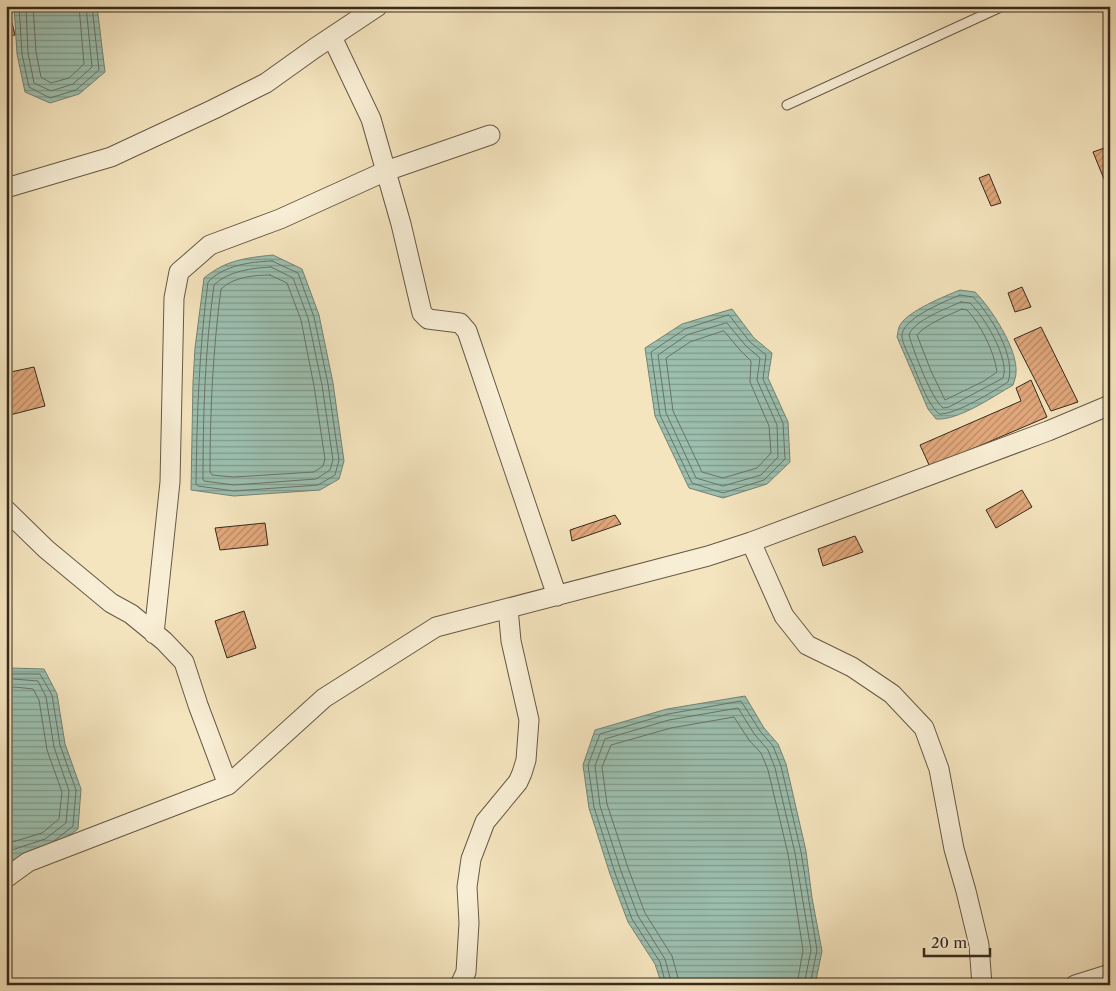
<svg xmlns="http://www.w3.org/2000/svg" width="1116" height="991" viewBox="0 0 1116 991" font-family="'Libre Caslon Text',serif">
<defs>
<pattern id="water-rules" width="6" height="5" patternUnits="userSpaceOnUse" patternTransform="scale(1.25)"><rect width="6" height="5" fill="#9cbfaf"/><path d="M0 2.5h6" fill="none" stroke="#809b8e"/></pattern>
<pattern id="building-hatch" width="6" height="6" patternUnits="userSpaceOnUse" patternTransform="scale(1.25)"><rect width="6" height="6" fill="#e2a87c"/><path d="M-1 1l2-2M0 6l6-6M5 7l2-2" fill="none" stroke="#b88965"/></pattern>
</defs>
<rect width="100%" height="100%" fill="#f5e5bf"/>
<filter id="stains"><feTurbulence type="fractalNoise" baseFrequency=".004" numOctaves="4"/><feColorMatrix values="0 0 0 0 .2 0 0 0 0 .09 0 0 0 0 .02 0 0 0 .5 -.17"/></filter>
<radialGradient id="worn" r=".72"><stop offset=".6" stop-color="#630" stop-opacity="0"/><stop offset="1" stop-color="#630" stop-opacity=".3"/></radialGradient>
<path fill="url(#water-rules)" stroke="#738374" d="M14,6H97L105,72L79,94L50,103L25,92L17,54Z
M273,255L302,269L319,315L333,383L344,461L339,479L320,490L234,496L191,490L193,382L195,348L204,278C226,260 245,258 273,255Z
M960,290L975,292C991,308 1018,349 1016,373C1016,377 1014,381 1013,385C994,396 958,421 936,419L928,409L897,337C898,333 898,328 900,325C908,311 945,296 960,290Z
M732,309L754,338L772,353L768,378L788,422L790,462L767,484L723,498L689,488L655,416L645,348L682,324Z
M10,668L44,669L57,694L65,744L81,789L78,829L51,849L6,864V670Z
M745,696L764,728L778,744L786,764L806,851L812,898L822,951L815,985H662L655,964L628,922L610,874L589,808L583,765L595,730L667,709Z"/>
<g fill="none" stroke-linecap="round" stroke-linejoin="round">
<path stroke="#697466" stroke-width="1" d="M19,6L22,54L29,87L50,98L76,90L99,70L92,6
M26,6L28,53L34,83L51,91L73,84L92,67L86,6
M33,6L36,52L41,77L51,83L69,78L84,64L79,6
M272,261L298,273L314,317L328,384L339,460L335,475L318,485L234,491L198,486L196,484C197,415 199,350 208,282C224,265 250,262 272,261Z
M271,267L293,278L308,318L322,385L333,460L330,470L316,479L234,485L204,481L203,479C203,413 205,350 214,285C228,271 252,268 271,267Z
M270,275L287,283L301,320L314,386L325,459L323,466L314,472L234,477L212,475L210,472C210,410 213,350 221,289C233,277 255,275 270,275Z
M960,295L973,297C990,314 1017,357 1008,382C994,391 955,415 939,414C928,404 921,384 915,370C912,361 903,346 902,337C900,319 946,301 960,295Z
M961,302L970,303C984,316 1010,359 1003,378L949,407L943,408C931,398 914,352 909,335C913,321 947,308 961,302Z
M962,309L967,310C981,325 994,351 997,372L984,381L945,400L931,371L917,335C926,324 949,315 962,309Z
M729,315L750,342L766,355L763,379L783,423L785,459L764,480L723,493L692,483L660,415L651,352L685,329Z
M727,323L746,346L760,358L757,380L777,425L778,457L761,475L723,486L696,478L666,413L658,355L687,335Z
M724,331L740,350L751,361L750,382L769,426L771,453L757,468L723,478L702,472L673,411L666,358L690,342Z
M6,674H40L52,695L60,745L76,790L73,826L54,841
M6,680L13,679L38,681L46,697L54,747L69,791L66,823L45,839L6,852
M6,688L15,687L33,689L39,700L47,750L62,792L59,819L42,833L6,844
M666,985L660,962L632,919L615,873L594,807L588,765L600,734L668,714L741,701L760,731L773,746L781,766L801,852L817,950L810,985
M672,985L665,959L638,916L621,871L600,806L595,766L605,739L669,720L738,708L755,735L768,750L775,768L795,853L811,950L804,985
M680,985L672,956L645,913L628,868L607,804L602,767L611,745L671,728L734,717L749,740L761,753L768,770L788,854L803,950L797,985"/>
</g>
<path fill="url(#building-hatch)" stroke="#362a1c" d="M6,19H11L15,35L6,36Z
M1110,146V176L1104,179L1093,152Z
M989,174L1001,203L991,206L979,178Z
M1022,287L1031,307L1015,312L1008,293Z
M1041,327L1078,402L1051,411L1014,339Z
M34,367L45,406L6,416V373Z
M1031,380L1047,417L930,467L920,445L1021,401L1016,388Z
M1022,490L1032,507L996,528L986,510Z
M615,515L621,524L572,541L570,530Z
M265,523L268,545L220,550L215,528Z
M855,536L863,552L823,566L818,549Z
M244,611L256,648L227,658L215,621Z"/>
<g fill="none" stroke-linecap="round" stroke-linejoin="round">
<defs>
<path id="lane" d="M787,105L1003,6"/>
<path id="street" d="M332,37L371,119L401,224L422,313L428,319L460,323L467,331L557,596
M6,188L111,157L214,109L266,83L315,48L378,6
M6,510L46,549L111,603L131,614L164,641L184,662L198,705L228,785
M751,542L784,616L807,645L852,667L892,694L924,728L939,769L954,849L966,891L979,945L982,985
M154,634L170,482L174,298L179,272L210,245L280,219L386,171L490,135
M6,878L28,862L228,785L324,698L436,627L708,556L751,542L1048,431L1110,405
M460,985L466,972L469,923L467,887L471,859L485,822L518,782L522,773L526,760L529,720L511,641L508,608
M1075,985L1110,974"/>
</defs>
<use href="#lane" stroke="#665945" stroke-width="11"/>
<use href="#street" stroke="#665945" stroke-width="21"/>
<use href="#lane" stroke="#f8eed5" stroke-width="9"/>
<use href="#street" stroke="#f8eed5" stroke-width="19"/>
</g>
<rect width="1116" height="991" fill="none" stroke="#f5e5bf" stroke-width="25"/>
<rect x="8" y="8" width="1101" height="976" fill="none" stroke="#362a1c" stroke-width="2.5"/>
<rect x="12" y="12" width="1091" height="966" fill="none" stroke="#362a1c"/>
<path d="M924 948v8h66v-8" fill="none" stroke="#362a1c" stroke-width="2.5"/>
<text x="931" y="948" font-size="15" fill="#362a1c" stroke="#f8eed5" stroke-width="4" paint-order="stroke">20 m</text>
<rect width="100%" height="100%" filter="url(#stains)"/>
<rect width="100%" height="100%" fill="url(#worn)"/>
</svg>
